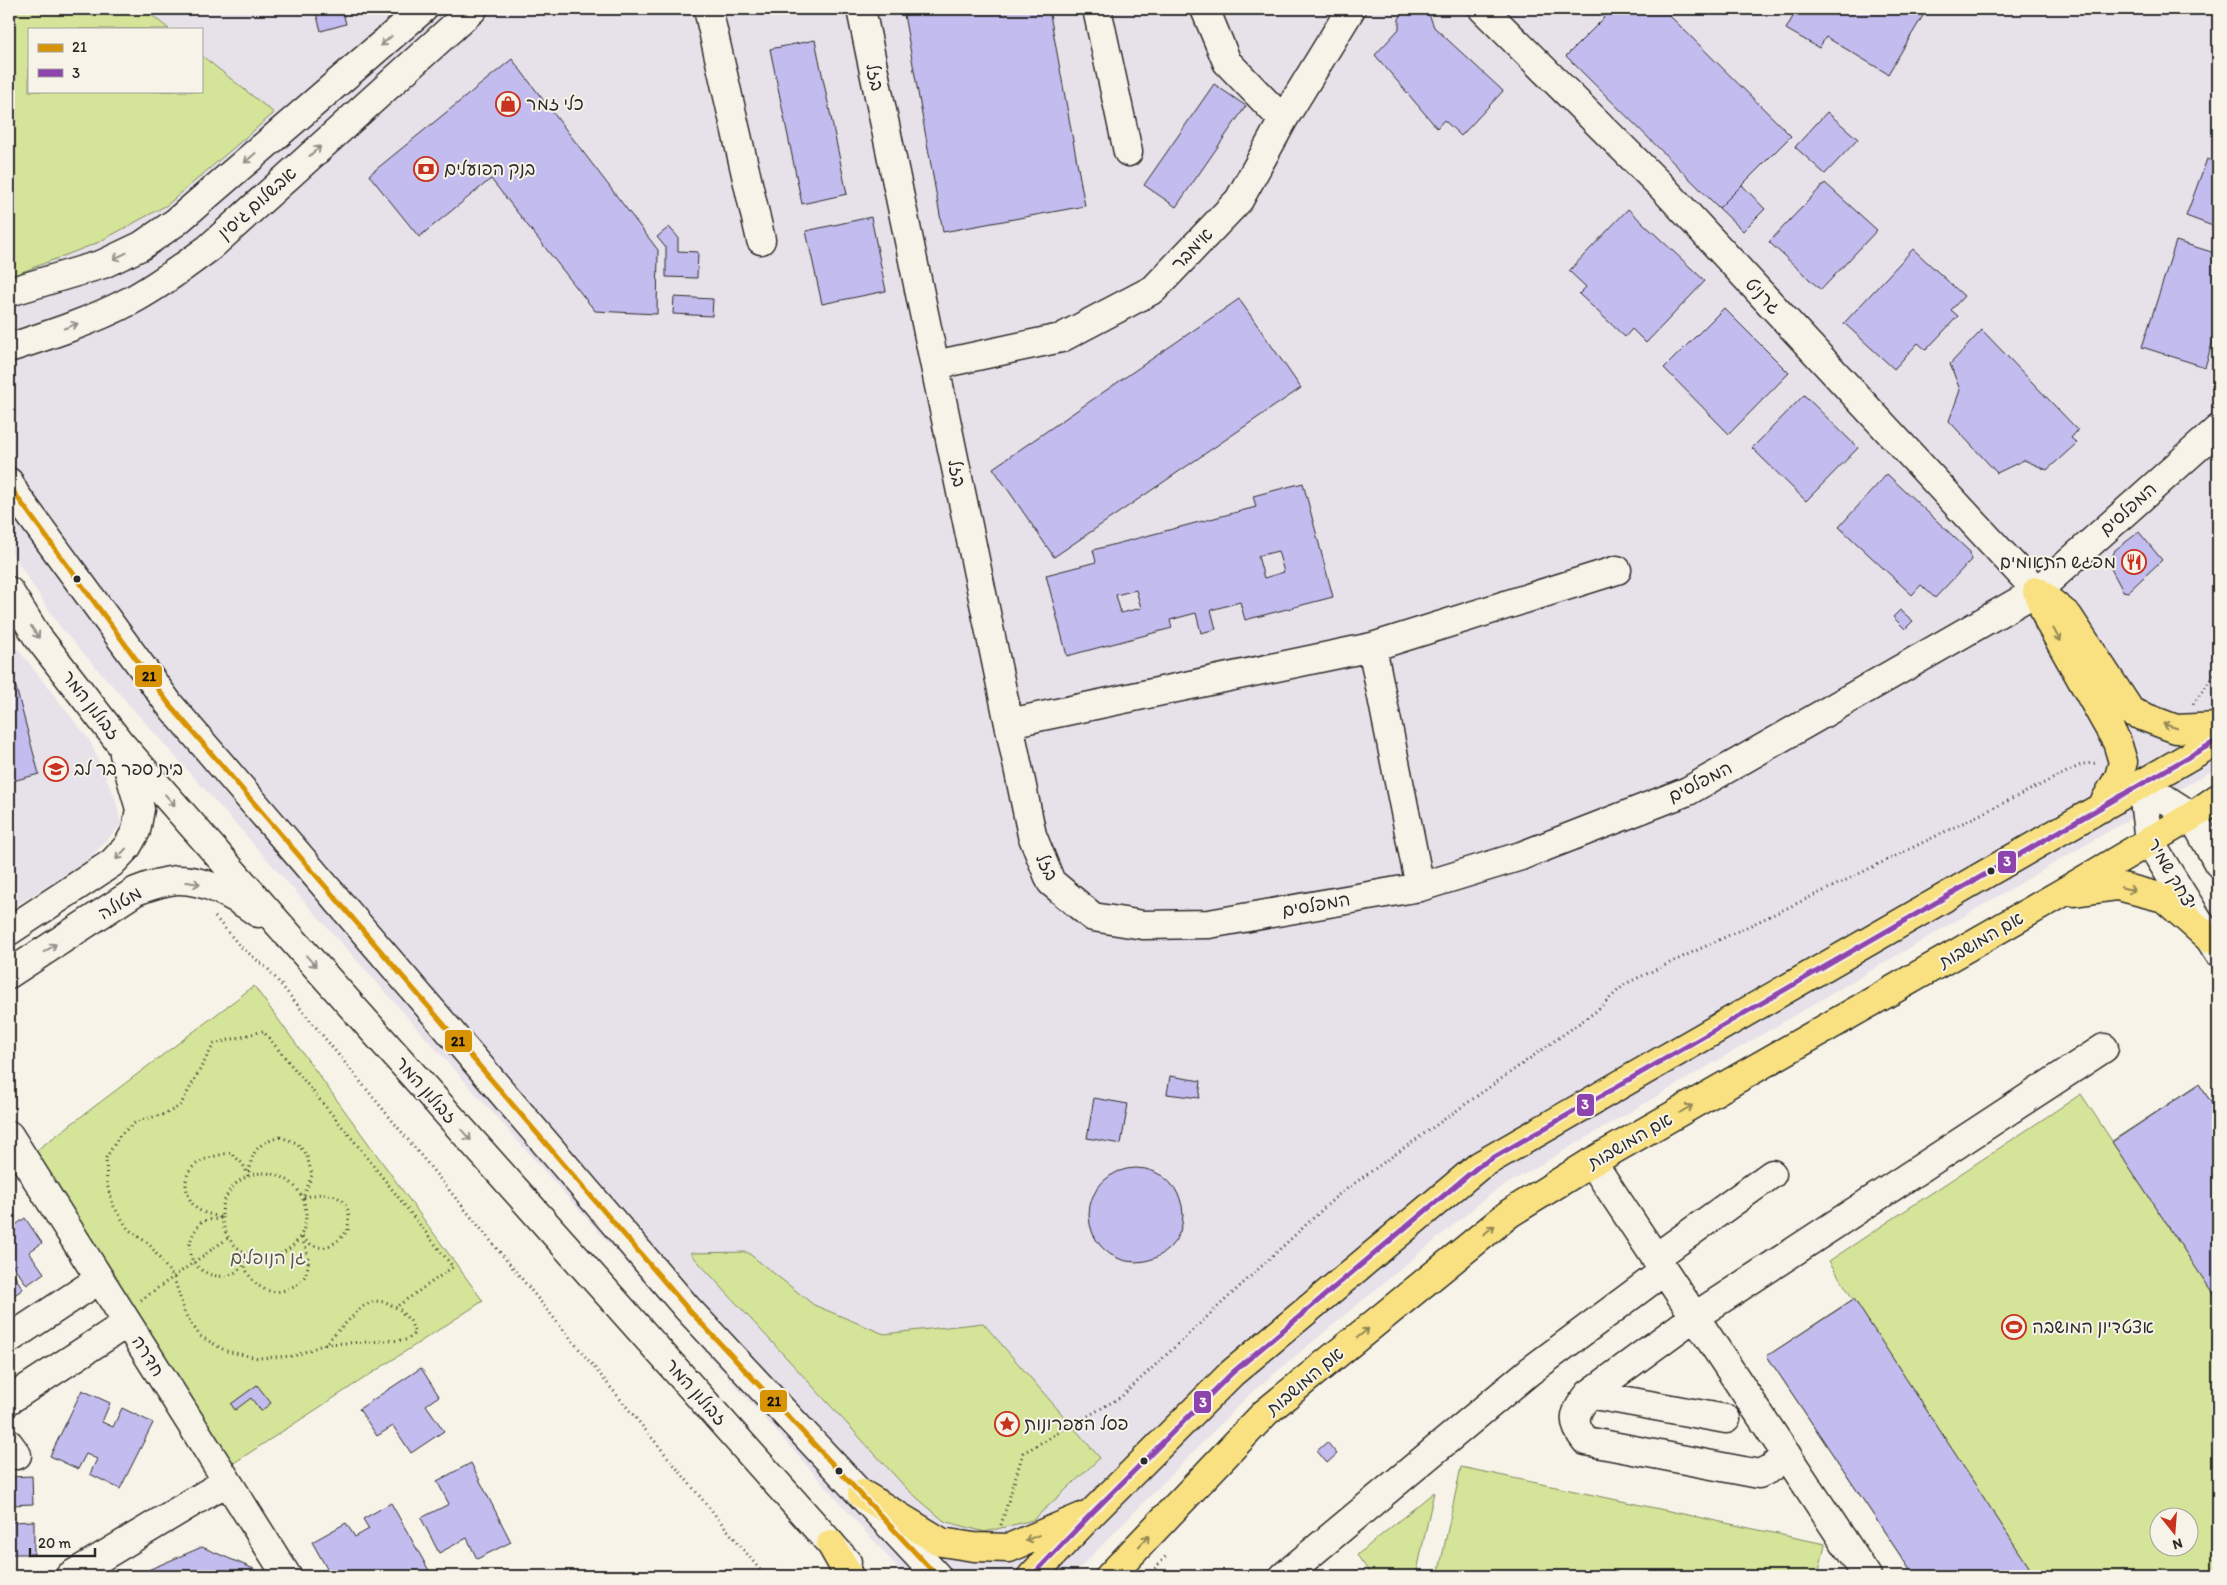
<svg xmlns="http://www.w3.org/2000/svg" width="2227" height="1585" viewBox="0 0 2227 1585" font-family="Itim,'Playpen Sans Hebrew',sans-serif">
<rect width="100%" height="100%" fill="#f7f3e8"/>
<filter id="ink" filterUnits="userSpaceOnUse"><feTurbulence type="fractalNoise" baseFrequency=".02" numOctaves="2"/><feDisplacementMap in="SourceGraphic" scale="10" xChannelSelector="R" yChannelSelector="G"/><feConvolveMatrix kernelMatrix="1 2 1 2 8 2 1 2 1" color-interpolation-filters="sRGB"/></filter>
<g filter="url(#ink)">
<path fill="#e7e2ea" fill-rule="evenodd" d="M9,9H2218V767L1492,1193L1250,1394L1072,1576H905L60,627L9,549ZM29,29H201V91H29Z
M18,649L90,741L115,797L121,825L85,863L9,910V652Z"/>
<path fill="#d4e498" stroke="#808862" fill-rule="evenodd" d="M9,9H144L169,29H29V91H201V55L274,113L167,205L97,243L9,277Z
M254,986L483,1301L220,1472L25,1159Z
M2199,1084L2218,1113V1576H1914L1767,1356L1853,1299L1829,1261L2081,1094L2112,1141ZM2160,1518H2190V1548H2160Z
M747,1252L814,1305L884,1334L983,1323L1100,1458L1033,1520L985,1532L944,1521L908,1490L690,1253Z
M1461,1467L1825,1544L1818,1576H1438Z
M1434,1492L1416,1576H1372L1357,1555Z"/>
<path fill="#c3bcee" stroke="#2b2b2b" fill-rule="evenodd" d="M315,9H342L346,24L321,31Z
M903,9H1049L1085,206L943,232Z
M1405,9H1427L1434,27L1503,91L1461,136L1444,120L1437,128L1375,55L1399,29V19Z
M1595,9H1663L1791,136L1719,208L1566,56L1604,18Z
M1788,9H1927L1888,74L1826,37L1819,48L1786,29L1795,13Z
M815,40L847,194L802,204L770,49Z
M512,59L658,250L657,314L595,311L491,179L419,237L369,175Z
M1214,84L1246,106L1176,207L1144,185Z
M1827,112L1858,139L1825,174L1795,147Z
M2207,159L2218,163V228L2186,216Z
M1825,183L1877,230L1821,290L1769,242Z
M1742,185L1765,209L1743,231L1719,208Z
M1628,209L1705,281L1646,343L1632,329L1625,337L1579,294L1586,287L1569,271Z
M871,217L886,291L822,304L806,231Z
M669,227L678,237V251L698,252L697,278L666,277V248L657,237Z
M2176,241L2218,254V324L2205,367L2142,347Z
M1913,249L1964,296L1951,310L1958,316L1926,350L1918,343L1894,369L1844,323Z
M674,297L713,299L712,316L673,314Z
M1239,299L1301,388L1054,557L993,468Z
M1724,308L1789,373L1729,434L1664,368Z
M1982,330L2078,430L2071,438L2077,443L2047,470L2024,460L1997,473L1949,421L1960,390L1950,364Z
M1804,395L1858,448L1806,501L1752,448Z
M1887,474L1970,552L1971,560L1935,598L1921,585L1912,595L1839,527Z
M1303,483L1333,597L1245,620L1240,602L1211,610L1216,629L1201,633L1196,613L1170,620L1172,628L1067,656L1046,575L1096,562L1093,550L1256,507L1253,496ZM1278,551L1284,572L1264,578L1258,556ZM1136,590L1141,608L1121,613L1116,595Z
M2139,532L2162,560L2128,592L2123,591L2109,565L2115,550Z
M1900,610L1913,621L1905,629L1893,617Z
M11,669L39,774L9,782V670Z
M1170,1076L1201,1081L1199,1098L1167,1094Z
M2199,1084L2218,1113V1301L2112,1142Z
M1094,1098L1128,1104L1121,1144L1087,1138Z
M1089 1215a47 47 0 1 1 94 0a47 47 0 1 1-94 0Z
M25,1218L42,1243L29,1252L44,1273L27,1285L12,1264L9,1267V1230Z
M12,1272L23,1289L9,1299V1275Z
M1854,1299L2035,1576H1914L1767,1356Z
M421,1368L439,1396L426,1405L444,1431L411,1453L393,1426L377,1436L359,1409Z
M257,1385L271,1403L261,1411L251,1398L235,1410L231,1404Z
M82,1390L110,1403L102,1422L113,1427L122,1408L153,1423L120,1489L90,1474L97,1459L86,1454L78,1469L50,1456Z
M1327,1442L1337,1454L1327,1463L1317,1451Z
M471,1463L511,1542L477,1559L467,1538L439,1553L421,1518L449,1504L437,1481Z
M32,1476L33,1504L11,1505L12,1522L34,1521V1554H9V1477Z
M391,1503L431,1574L427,1576H331L312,1542L346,1523L355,1537L369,1529L363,1519Z
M202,1547L254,1569L257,1576H134Z"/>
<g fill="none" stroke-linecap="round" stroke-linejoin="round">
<defs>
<path id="minor" d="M708,9L761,240
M861,9L1032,835L1051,882L1093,917L1143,925L1209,924L1420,887L1521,856L1688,791L2037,591L2218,429
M1097,9L1128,152
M1205,9L1227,62L1283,120
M1483,9L1664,189L2037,591
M9,292L103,264L141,246L176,222L423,9
M9,348C49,335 92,321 130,301C158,286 183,267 209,248L473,9
M935,365L1061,338L1154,289L1239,200L1283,120L1351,9
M9,482L15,494L169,704L687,1308L937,1576
M9,591L37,636L120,743L291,938L847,1562
M1009,723L1372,647
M2142,784L2149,841L2218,952
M2142,784L2192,816L2218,863
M1420,887L1372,647L1617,570
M9,931L112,863L127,847L136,831L140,809L124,754
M9,974L136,891C149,886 163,881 177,880C206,879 236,897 258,913
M9,1135L287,1576
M1592,1162L1867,1576
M1655,1258L1772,1174
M9,1339L100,1279
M1589,1394L1726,1419
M9,1400L127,1323
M9,1444L17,1455
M1787,1455L1771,1468L1759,1474L1586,1441C1570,1422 1574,1413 1589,1394L1694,1317L2104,1048
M70,1576L226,1482
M1284,1576L1530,1371L1664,1271"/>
<path id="major" d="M2037,591L2068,616L2131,712L2176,729L2218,727
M2038,594L2049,622L2117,742L2123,762L2119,777L2101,808
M2074,892L2118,886L2164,898L2210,939
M862,1494L941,1542L974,1547L1009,1548L1082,1517
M831,1544L849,1576
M1032,1576L1093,1512L1232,1373L1479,1166L2218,740
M1110,1576L1266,1412L1510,1213L1592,1162L2062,893L2192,816L2218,798"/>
</defs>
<use href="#minor" stroke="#2b2b2b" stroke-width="31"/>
<use href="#major" stroke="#2b2b2b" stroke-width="31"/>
<path stroke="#2b2b2b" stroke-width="3" stroke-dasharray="1 4" stroke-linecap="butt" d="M2193,704L2218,670
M215,917L240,946L269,970L765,1576
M280,1137L297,1143L307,1156L312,1175L303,1198C319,1193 339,1189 348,1210C350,1215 348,1224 348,1230C333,1248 319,1255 301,1236C305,1247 311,1259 307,1270C305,1279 300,1283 292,1287C271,1298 255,1288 245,1268L249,1255C246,1260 242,1267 237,1271C219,1285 186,1269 190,1245C191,1235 196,1229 202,1221L222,1218C215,1215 205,1214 199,1210C193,1207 188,1197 187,1191C180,1163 210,1156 231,1153L243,1164L248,1176C253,1150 255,1145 280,1137Z
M222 1215a42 42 0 1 1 84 0a42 42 0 1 1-84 0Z
M141,1300L228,1238
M325,1344L407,1340L415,1333L410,1321L400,1310L386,1302L374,1301L362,1307L325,1344L294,1356L258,1358L226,1351L200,1336L185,1314L174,1278L149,1244L128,1229L113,1205L107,1184L106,1158L120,1135L137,1121L165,1114L180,1106L214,1044L263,1031L354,1141L453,1267L396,1307
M1001,1525L1023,1453L1121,1397L1338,1195L1595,1012L1625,984L1834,886L2083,764L2097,763
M1148,1576L1166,1556"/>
<use href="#minor" stroke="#f7f3e8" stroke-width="28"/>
<use href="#major" stroke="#f9e181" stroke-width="28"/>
<defs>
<path id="bus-1" d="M9,482L15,494L169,704L687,1308L937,1576"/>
<path id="bus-2" d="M1032,1576L1093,1512L1232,1373L1479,1166L2218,740"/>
</defs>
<use href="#bus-1" stroke="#f7f3e8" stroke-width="9"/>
<use href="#bus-2" stroke="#f7f3e8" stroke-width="9"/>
<use href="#bus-1" stroke="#d89406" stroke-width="5"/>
<use href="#bus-2" stroke="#8e44ad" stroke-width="5"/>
</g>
<defs><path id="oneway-shaft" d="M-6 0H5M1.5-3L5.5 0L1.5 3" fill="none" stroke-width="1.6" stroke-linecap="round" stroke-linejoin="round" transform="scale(1.25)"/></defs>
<g stroke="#918f8a">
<use href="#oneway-shaft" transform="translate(386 41) rotate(139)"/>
<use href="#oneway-shaft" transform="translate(315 151) rotate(-42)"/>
<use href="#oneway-shaft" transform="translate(250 158) rotate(139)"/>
<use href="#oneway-shaft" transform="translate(120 256) rotate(154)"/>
<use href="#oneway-shaft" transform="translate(71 326) rotate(-20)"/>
<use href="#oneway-shaft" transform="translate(35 632) rotate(56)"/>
<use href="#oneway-shaft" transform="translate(170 800) rotate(49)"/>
<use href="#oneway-shaft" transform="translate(121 854) rotate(133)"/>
<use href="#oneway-shaft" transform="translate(193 883) rotate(10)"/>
<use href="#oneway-shaft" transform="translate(50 948) rotate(-33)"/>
<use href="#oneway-shaft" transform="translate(311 961) rotate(48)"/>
<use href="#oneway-shaft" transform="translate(466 1135) rotate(48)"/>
</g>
<g stroke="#928656">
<use href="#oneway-shaft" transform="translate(2057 635) rotate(61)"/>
<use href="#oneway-shaft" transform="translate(2170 726) rotate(-163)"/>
<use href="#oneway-shaft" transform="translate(2128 889) rotate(14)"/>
<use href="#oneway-shaft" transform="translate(1686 1109) rotate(-30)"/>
<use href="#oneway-shaft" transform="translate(1489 1230) rotate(-39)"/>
<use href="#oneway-shaft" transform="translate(1363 1333) rotate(-39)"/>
<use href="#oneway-shaft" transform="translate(1032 1538) rotate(157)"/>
<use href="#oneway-shaft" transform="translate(1144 1541) rotate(-47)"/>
</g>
</g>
<defs>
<symbol id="shop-ring" viewBox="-11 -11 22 22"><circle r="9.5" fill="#f7f3e8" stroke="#c8321e" stroke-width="1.5"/><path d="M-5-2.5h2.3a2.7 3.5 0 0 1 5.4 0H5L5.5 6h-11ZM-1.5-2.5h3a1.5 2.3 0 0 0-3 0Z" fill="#c8321e"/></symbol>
<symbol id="bank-ring" viewBox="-11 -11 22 22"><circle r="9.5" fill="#f7f3e8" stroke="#c8321e" stroke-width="1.5"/><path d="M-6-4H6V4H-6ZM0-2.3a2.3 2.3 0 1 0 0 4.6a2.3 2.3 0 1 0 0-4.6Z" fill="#c8321e"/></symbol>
<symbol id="restaurant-ring" viewBox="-11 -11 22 22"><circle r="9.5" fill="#f7f3e8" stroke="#c8321e" stroke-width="1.5"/><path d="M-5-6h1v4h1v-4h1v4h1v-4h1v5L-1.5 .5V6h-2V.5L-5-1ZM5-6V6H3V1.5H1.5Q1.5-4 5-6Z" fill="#c8321e"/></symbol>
<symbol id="school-ring" viewBox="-11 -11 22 22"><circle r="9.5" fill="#f7f3e8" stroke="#c8321e" stroke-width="1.5"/><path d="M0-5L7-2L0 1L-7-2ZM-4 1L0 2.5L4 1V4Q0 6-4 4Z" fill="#c8321e"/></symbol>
<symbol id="stadium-ring" viewBox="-11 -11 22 22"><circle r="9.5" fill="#f7f3e8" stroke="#c8321e" stroke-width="1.5"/><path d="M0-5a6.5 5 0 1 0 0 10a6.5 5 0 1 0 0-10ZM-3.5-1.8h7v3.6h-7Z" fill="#c8321e"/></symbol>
<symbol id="sight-ring" viewBox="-11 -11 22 22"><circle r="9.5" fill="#f7f3e8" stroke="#c8321e" stroke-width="1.5"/><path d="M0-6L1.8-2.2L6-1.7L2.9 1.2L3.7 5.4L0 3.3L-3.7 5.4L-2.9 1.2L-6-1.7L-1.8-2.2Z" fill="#c8321e"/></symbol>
</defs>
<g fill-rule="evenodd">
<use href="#shop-ring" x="494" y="90" width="28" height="28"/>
<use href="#bank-ring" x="412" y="155" width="28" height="28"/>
<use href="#restaurant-ring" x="2120" y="548" width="28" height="28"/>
<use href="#school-ring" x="42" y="755" width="28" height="28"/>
<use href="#stadium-ring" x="2000" y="1313" width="28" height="28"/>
<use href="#sight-ring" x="993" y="1410" width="28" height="28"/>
</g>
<g fill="#2b2b2b" stroke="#f7f3e8" stroke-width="2">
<circle cx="77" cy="579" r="4.5"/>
<circle cx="1991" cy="871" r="4.5"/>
<circle cx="1144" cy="1461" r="4.5"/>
<circle cx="839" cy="1471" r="4.5"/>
</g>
<g text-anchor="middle" stroke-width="4" stroke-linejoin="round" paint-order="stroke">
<g font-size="18" fill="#2b2b2b" stroke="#f7f3e8">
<text transform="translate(875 77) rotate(78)" y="6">בזל</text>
<text transform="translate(257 203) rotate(-42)" y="6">אבשלום גיסין</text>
<text transform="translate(1192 249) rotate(-46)" y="6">אימבר</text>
<text transform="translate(1763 296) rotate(47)" y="6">גרניט</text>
<text transform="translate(957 473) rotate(78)" y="6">בזל</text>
<text transform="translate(2128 509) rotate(-42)" y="6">המפלסים</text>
<text transform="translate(91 705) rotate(52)" y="6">זבולון המר</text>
<text transform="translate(1700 782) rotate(-27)" y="6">המפלסים</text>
<text transform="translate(1047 867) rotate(64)" y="6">בזל</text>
<text transform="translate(2172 874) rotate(60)" y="6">יצחק שמיר</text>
<text transform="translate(120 903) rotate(-31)" y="6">מטולה</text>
<text transform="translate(1316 905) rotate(-10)" y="6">המפלסים</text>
<text transform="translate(1981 940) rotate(-30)" y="6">אם המושבות</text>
<text transform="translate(426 1090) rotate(48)" y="6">זבולון המר</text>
<text transform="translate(1630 1141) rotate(-30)" y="6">אם המושבות</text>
<text transform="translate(148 1356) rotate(58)" y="6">חדרה</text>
<text transform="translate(1305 1381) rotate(-40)" y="6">אם המושבות</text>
<text transform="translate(696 1392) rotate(48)" y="6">זבולון המר</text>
</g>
<g font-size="18" fill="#2b2b2b" stroke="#f7f3e8" text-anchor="start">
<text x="526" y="110">כלי זמר</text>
<text x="444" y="175">בנק הפועלים</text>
<text x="2116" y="568" text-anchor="end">מפגש התאומים</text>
<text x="74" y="775">בית ספר בר לב</text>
<text x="2032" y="1333">אצטדיון המושבה</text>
<text x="1024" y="1430">פסל העפרונות</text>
</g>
<g font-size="18" fill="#555946" stroke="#f7f3e8">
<text x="268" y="1264">גן הנופלים</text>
</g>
</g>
<g stroke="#f7f3e8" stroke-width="2">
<rect x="134" y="664" width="29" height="24" rx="5" fill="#d89406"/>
<rect x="1997" y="850" width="20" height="24" rx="5" fill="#8e44ad"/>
<rect x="444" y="1029" width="29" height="24" rx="5" fill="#d89406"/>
<rect x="1576" y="1093" width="19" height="24" rx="5" fill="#8e44ad"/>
<rect x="759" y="1389" width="29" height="24" rx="5" fill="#d89406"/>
<rect x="1193" y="1390" width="19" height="24" rx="5" fill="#8e44ad"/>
</g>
<g font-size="14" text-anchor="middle" font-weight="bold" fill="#fff">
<text x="2007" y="866">3</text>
<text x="1585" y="1109">3</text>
<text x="1203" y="1407">3</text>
</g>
<g font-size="14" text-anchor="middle" font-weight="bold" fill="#111">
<text x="149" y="681">21</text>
<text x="458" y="1046">21</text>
<text x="774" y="1406">21</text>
</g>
<rect width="2227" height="1585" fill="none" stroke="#f7f3e8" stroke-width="30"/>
<rect x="15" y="15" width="2197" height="1555" fill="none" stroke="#2b2b2b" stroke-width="2" filter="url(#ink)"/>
<rect x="28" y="28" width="175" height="65" fill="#f7f3e8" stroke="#a5a39c"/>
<rect x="38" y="44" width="25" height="8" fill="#d89406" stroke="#a5a39c"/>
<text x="72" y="52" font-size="15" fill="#2b2b2b">21</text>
<rect x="38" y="69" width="25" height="8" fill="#8e44ad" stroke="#a5a39c"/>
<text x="72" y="78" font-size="15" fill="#2b2b2b">3</text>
<g transform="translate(2174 1532) rotate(163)"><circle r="24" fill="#f7f3e8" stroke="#a5a39c"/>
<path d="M0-4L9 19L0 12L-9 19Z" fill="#c8321e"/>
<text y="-8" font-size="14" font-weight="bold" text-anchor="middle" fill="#2b2b2b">N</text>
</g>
<path d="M30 1548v8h65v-8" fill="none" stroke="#2b2b2b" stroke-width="2.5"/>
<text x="38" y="1548" font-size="15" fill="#2b2b2b" stroke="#f7f3e8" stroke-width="4" paint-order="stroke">20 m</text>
</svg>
